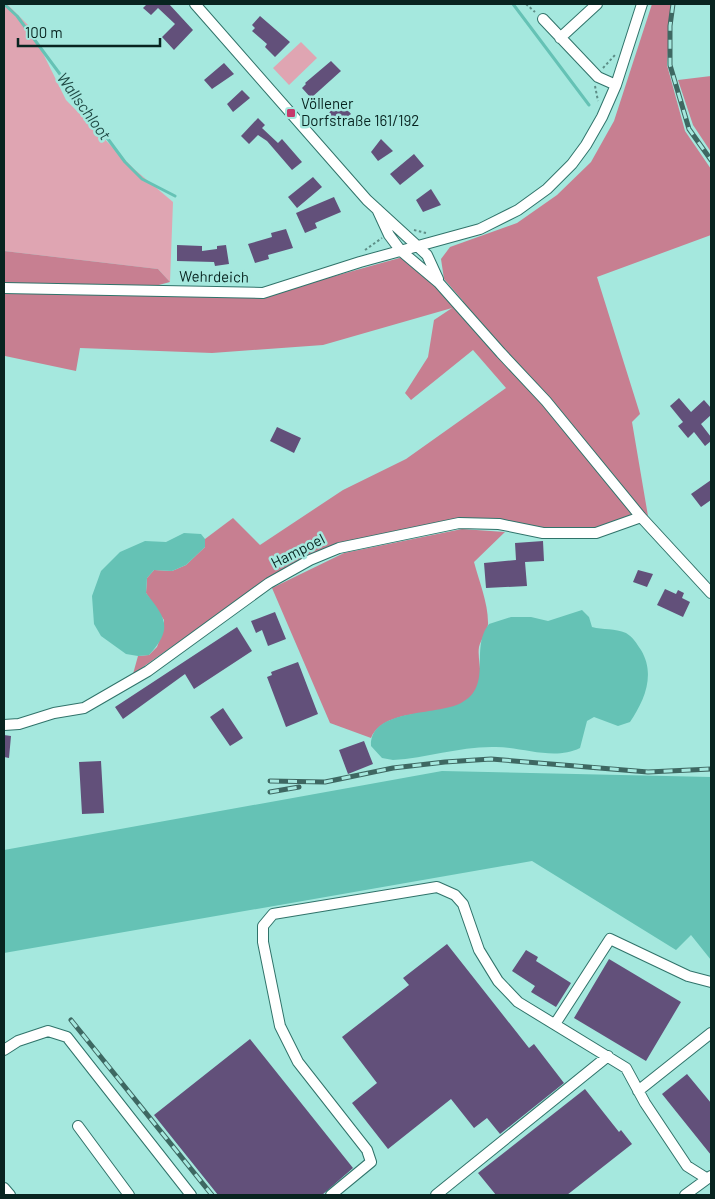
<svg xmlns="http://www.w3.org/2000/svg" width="715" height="1199" viewBox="0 0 715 1199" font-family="Barlow,sans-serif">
<rect width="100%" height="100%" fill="#a5e8de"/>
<path fill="#dfa5b2" d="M4,4H7L30,27L66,100L134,169L173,202L170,282L158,269L4,251Z
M301,42L317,58L289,85L273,68Z"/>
<path fill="#c77f91" d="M652,4H671L667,65L685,131L711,169V235L597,277L640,414L632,422L648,516L641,511L619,522L595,528H543L499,519L458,518L337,544L308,555L268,579L133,674L138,656L149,655L157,647L164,628V620L146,593L147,578L154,570L172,571L186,565L205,547V539L233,518L260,545L343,490L406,459L506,388L473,350L411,400L405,393L428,357L434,320L452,308L323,345L212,353L80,348L76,371L5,356L4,359V292L263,296L403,257L439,289L455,307L463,301L444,279L441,259L450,247L517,223L557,195L591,162L614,121Z
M711,76V152L693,125L678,80Z
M4,251L158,269L170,282L155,286L4,283Z
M462,529L505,532L474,562C479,581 488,603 488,622C489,629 481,639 479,647C477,660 484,676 478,689C459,725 389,700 371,738L330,723L272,588L344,553Z"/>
<path fill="#65c2b5" d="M184,533L201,534L205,539V547L186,565L172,571L154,570L147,578L146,593C165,617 174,628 149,655L138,656L126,654L101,636L94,624L92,596L101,571L120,552L145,541L166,542Z
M582,610L589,617L592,627C603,630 615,628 626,633C633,637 637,644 641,650C656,675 644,701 630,722L618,726L594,717L587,721L580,748C554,761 523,747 496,747C460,746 428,758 393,760L382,758L371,746C370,708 436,716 461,703C494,686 469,649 489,624L511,617H531L548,621Z
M442,771L711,777V960L691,935L676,950L532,861L4,953V850Z"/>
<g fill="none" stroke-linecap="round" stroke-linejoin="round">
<path stroke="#65c2b5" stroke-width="3" d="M4,4L17,16L125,162L142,179L175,196
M513,4L589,105"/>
</g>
<path fill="#62507a" d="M147,4H169L193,30L174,50L162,37L175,24L158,8L151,15L143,8Z
M260,16L290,42L275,57L265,47L267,44L252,31L255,28L252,25Z
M331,61L341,71L311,98L302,88L306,84L305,83Z
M224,63L234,74L212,89L204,80Z
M242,90L250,98L233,112L227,104Z
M340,101L351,114L334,126L326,116Z
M258,118L265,125L262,128L278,143L282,139L302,162L292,170L267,141L258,135L249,144L241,136Z
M381,139L393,151L378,161L371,152Z
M414,154L424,166L400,185L390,174Z
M313,177L322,187L297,208L288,197Z
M431,189L441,205L423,212L416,200Z
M334,197L341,212L315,223L317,228L305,233L296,213Z
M286,229L293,248L268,255L269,259L255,263L248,244L272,237L271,233Z
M177,245L202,246V251L217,249V246L226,245L229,264L215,266L214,262L177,261Z
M679,398L691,412L704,400L711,408V415L701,424L711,437V441L705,446L694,432L688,438L678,426L683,422L670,406Z
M277,427L301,438L294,453L270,441Z
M711,480V500L701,507L691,494Z
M543,541L544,561L525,562L527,586L486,588L484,563L516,560L515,543Z
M638,570L653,574L647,587L633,582Z
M665,589L676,594L678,590L684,593L682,598L690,602L683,617L657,605Z
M275,612L286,639L268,646L262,630L256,633L251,621Z
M237,627L252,651L194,689L185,674L123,719L115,707Z
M298,662L318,714L286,727L267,677L272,675L271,672Z
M223,708L243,738L230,746L210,717Z
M4,735L11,736L9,758L4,757Z
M364,741L373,764L348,774L339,750Z
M101,761L104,813L82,814L79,762Z
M447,944L529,1048L534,1044L564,1083L500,1134L487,1118L474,1128L451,1099L388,1149L352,1103L377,1083L342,1037L409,985L403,978Z
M526,950L538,957L536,961L571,983L556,1007L531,992L535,986L512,971Z
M609,959L681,1002L646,1061L574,1018Z
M250,1039L353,1168L322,1195H218L154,1115Z
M687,1074L711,1103V1155L662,1094Z
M585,1089L619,1132L621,1130L632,1144L567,1195H496L478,1173Z"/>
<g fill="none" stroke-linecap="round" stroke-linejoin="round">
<defs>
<path id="minor" d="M195,4L367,200L427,255L438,279
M543,19L598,77L616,85
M560,38L597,4
M377,209L389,235L401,251L439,283L501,353L546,401L641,517L711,593
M4,288L263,293L360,262L480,229L518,210L547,189L572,164L586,145L602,117L616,85L642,4
M4,725L19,724L54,713L84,708L148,671L269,583L310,560L339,548L459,523L499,524L543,533H596L641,517
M555,1024L610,939L688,976L711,982
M4,1050L18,1041L48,1031L67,1037L191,1195
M638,1091L711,1033
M78,1126L129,1195
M4,1188L10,1195
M331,1195L371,1162L367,1150L298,1062L280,1026L263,942V926L273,914L437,887L455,895L463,904L479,950L498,981L518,1002L626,1068L645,1103L687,1166L706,1178
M436,1195L608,1056
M685,1195L711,1176"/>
</defs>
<use href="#minor" stroke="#30736a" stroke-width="12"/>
<path stroke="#5d8e87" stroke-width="2" stroke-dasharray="2.5 2.5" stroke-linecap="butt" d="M526,4L535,12
M603,68L615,55
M595,86L598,101
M414,230L426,233
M365,250L382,238"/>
<use href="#minor" stroke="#fff" stroke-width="10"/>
<defs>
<path id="rail" d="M673,4L670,26V65L689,129L711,160
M270,781L325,782L393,768L445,762L491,759L648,772L711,769
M270,792L299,787
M71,1020L212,1195"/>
</defs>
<use href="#rail" stroke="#3e6862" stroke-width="5"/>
<use href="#rail" stroke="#a5e8de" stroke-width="3" stroke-dasharray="9" stroke-linecap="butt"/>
</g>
<rect fill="#c5396a" stroke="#a5e8de" stroke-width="2" x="286" y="108" width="10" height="10" rx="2.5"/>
<g text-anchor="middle" stroke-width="5" stroke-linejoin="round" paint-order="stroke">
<g font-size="15" fill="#082420" stroke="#a5e8de" text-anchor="start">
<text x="301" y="109">Völlener<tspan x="301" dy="17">Dorfstraße 161/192</tspan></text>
</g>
<g font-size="15" fill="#082420" stroke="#a5e8de">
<text transform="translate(214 277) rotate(1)" y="5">Wehrdeich</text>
<text transform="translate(298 551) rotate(-27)" y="5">Hampoel</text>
</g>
<g font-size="16" font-style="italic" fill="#1f4944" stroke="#a5e8de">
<text transform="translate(84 106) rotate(54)" y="6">Wallschloot</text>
</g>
</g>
<rect width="715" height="1199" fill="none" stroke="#082420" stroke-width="10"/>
<path d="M18 38v8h142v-8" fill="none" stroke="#082420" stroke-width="2.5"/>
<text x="25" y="38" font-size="15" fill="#082420" stroke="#a5e8de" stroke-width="4" paint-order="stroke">100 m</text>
</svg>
